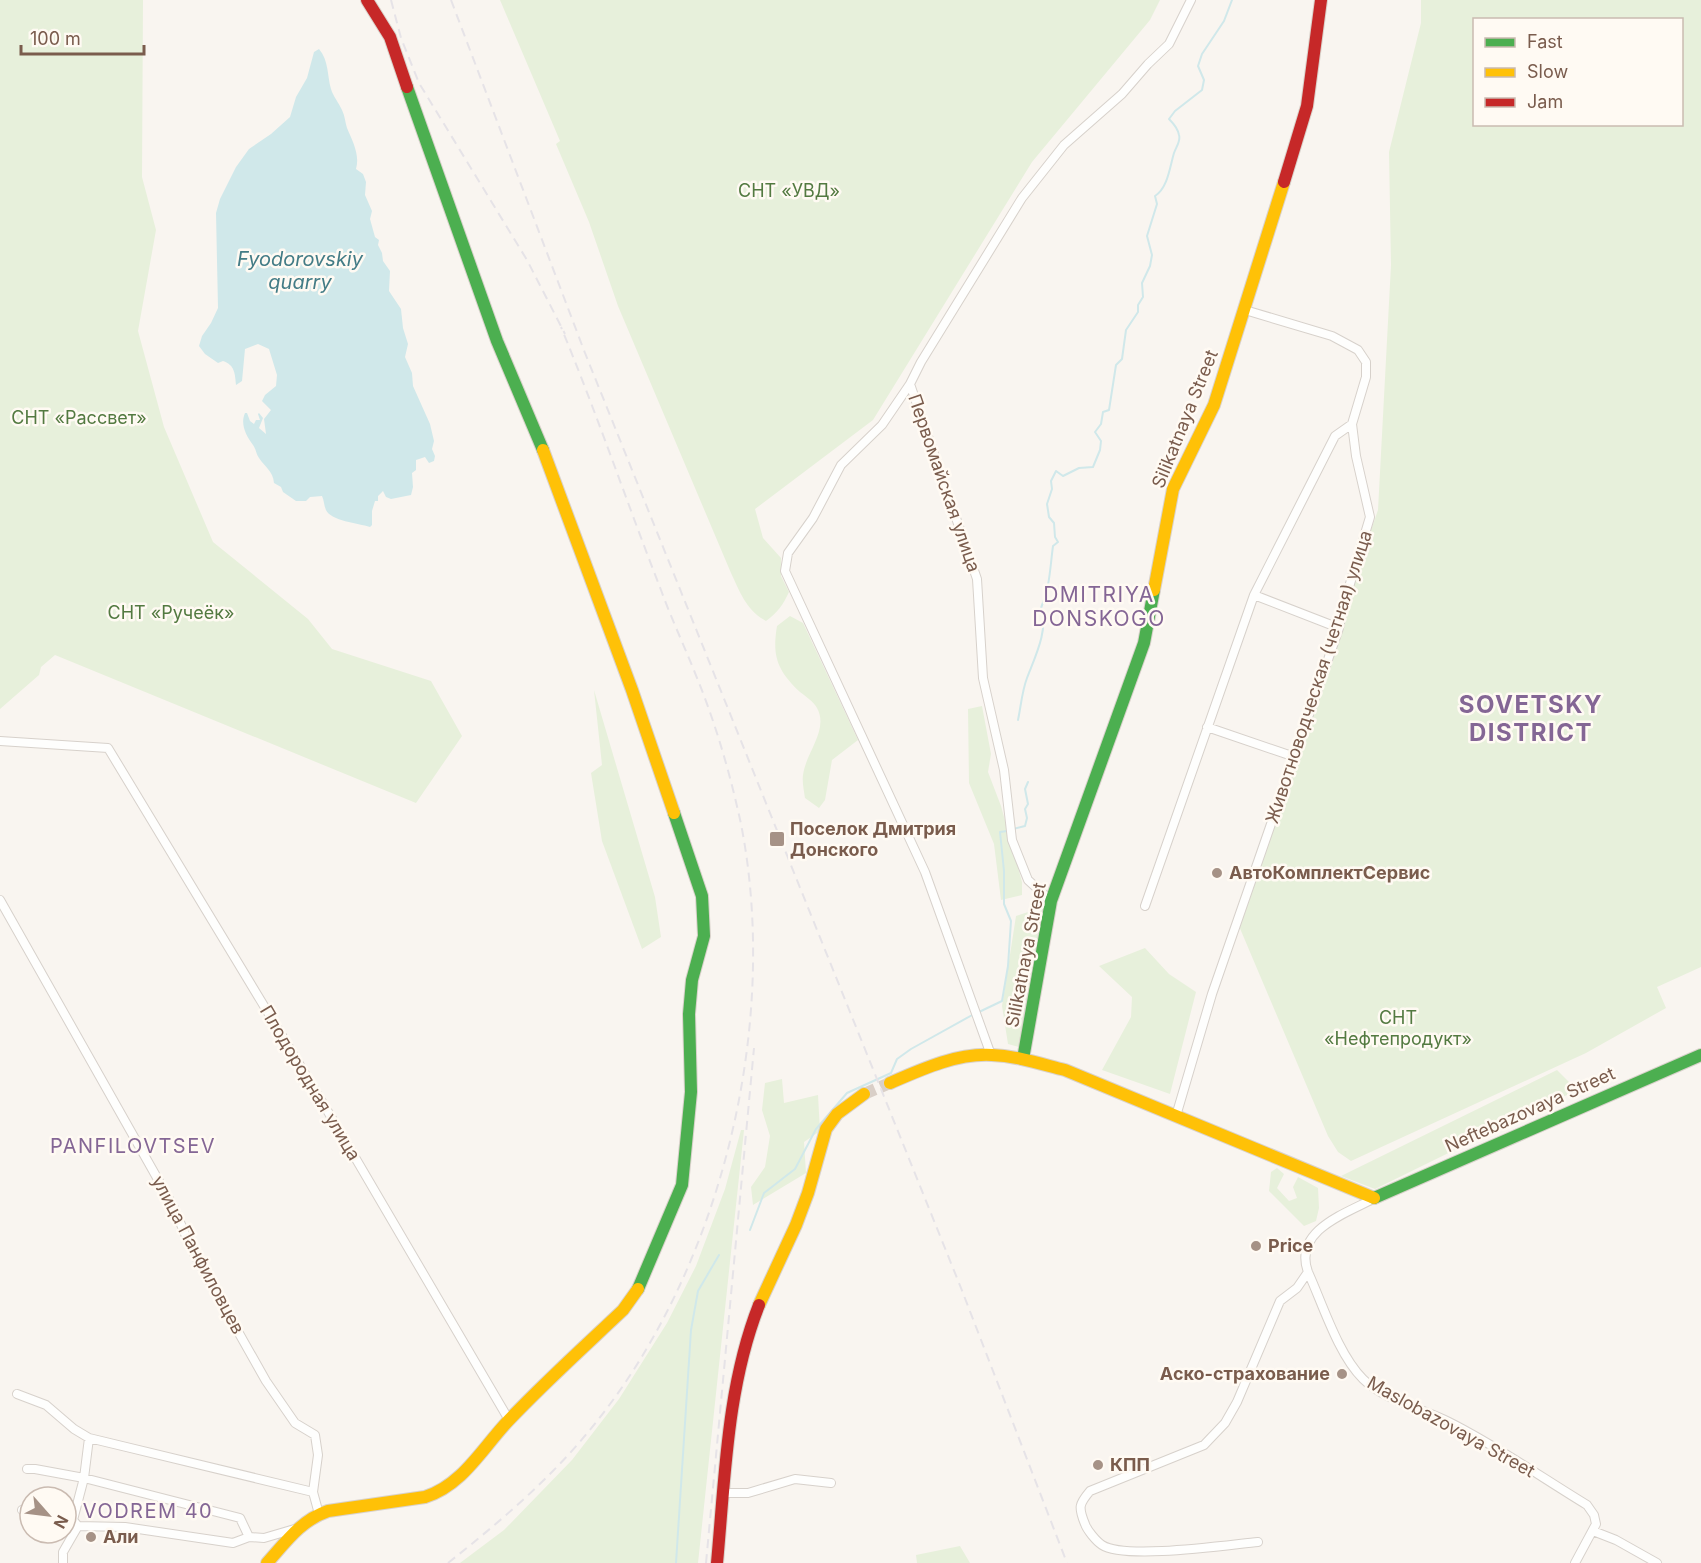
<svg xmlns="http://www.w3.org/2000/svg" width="1701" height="1563" viewBox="0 0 1701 1563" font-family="Inter,sans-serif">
<rect width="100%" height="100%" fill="#f9f5f0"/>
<path fill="#e7f0db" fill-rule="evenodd" d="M0,0H143L142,177L156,230L138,331L164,427L213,542L308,619L332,649L431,681L462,736L416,803L55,655L41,667L39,675L0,709Z
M500,0H1160L1150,20L1032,162L873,420L755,509L763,538L781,558V576L789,592C783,605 778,612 766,621C746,610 740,592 731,573L618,306L589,222L556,144L560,141Z
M1421,0H1701V967L1657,987L1666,1008L1586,1053L1351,1161L1338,1152L1328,1136L1236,919L1378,510L1391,265L1389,152L1421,23ZM1474,20H1682V124H1474Z
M790,616L803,623L858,740L832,760L825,800L819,808L805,798C804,791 802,782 803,775C806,752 829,730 817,708C814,702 805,696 800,692C777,670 772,656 777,626Z
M594,690L655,897L661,937L642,949L602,841L591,773L602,765Z
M982,706L991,754L988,772L1001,806L1022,882V895L1001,900L994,844L969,783L968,709Z
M1037,894L1047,906L1022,1048L1008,1044L1002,1006L1016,916L1031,911Z
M1145,948L1169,974L1196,992L1170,1094L1102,1070L1131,1017L1132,997L1099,966Z
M1557,1070L1577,1090L1375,1189L1341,1176Z
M782,1079L784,1103L818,1095L820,1131L804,1142L806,1173L753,1205L751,1187L765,1167L770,1136L762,1110L765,1083Z
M741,1130H744L698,1563H460L504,1530L572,1460L619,1399L667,1323L696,1266L725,1189Z
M1277,1168L1284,1174L1277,1188L1289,1201L1297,1198L1293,1187L1298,1177L1318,1188L1319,1208L1316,1221L1304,1226L1269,1191L1271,1172Z
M960,1546L970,1563H917L916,1555Z"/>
<path fill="#d0e8ea" d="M319,49C329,61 327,75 331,89C333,96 339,103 342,110C345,116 345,122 347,128C353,142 360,155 356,169L363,174L366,182L365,195L372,211L370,219L375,237L379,240L378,245L382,253L383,261L390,271L389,291L401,309L403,328L408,344L405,357L412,373L413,386L430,424L434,441L432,449L435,456L434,461L429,463L425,457L416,460V470L412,473L413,487L411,495L391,499L386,497L383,491L378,496V501H375L372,511V525L370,527C358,523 331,521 326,510C324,506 324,500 322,496L310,497L306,501H296L283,492L281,487L274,483C273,471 265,467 259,458C256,454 256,449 253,445C246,436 240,424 245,413H247L250,421L254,424L256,420H260L258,414L259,413L263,418L259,428L266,434L264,419L271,410L262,401L265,395L276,386L277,375L269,349L258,344L245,349L242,381L236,385C235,374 235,365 223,361L218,363L205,354L199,346L202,336L211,323L218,308L216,213L220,199L236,167L249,149L271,134L290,117L296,97L307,78L314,52Z"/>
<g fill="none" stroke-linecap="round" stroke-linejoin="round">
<path stroke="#d0e8ea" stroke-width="2" d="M1018,720C1021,706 1022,691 1027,678C1035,657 1049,629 1041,608C1050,587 1050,568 1053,546L1058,542L1055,537L1054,523L1049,517L1047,504L1052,489L1051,481L1056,471L1063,476L1079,468L1093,467L1100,450L1101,441L1095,432L1101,424L1103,412L1109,410L1116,365L1122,359L1126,330L1138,312V305L1143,297L1142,283L1150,266L1152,255L1147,236L1157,204L1155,196C1168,188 1170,166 1174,153C1176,147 1181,141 1179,135C1178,129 1173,123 1169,119L1175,111L1202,90L1204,80L1198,66L1202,54L1224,21L1232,0
M1013,829L1025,826L1027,818L1025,809L1028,804L1025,789L1028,782
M979,1012L1002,1001L1008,966L1011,921L1004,904V871L1000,832L1007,831
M750,1230L764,1193L795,1169L816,1129L847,1093L891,1073L897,1059L911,1049L974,1014
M676,1563L691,1330L698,1291L719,1255"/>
<path stroke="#d9cfc7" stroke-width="12" stroke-dasharray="12 6" stroke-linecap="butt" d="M864,1094L890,1083"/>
<defs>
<path id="street" d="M910,384L882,425L841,465L813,518L788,553L785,571L925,872L991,1055
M1254,595L1339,628
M1207,727L1295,757
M0,741L108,748L339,1130L509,1420
M0,900L173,1206L192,1250L266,1381L295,1423L315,1435L318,1455L313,1492L319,1514
M1051,901L1028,880L1012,840L1004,770L983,678L977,579L910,384L921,362L1022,198L1064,145L1122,94L1148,64L1169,44L1191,0
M1145,906L1254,595L1335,436L1352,424
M1176,1116L1212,994L1339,628L1343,607L1370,517L1356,456L1352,424L1366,377V362L1358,350L1332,336L1245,310
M1373,1199C1344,1214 1293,1231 1308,1272C1323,1305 1338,1354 1363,1379C1385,1401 1422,1408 1449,1422C1497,1446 1541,1477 1587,1505L1594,1515L1596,1524L1575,1563
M17,1394L46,1405L74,1429L89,1438L313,1492
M27,1469H35L84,1478L240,1518L249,1537
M723,1493H748L795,1479L831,1483
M22,1510L30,1511
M66,1518L73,1520L78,1526L125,1527L233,1543L249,1537L264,1538L298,1528
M73,1520L84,1478L89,1438
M1593,1531L1616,1540L1657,1563
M1258,1542C1227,1545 1125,1560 1102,1545C1096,1541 1087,1530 1085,1524C1078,1507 1079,1504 1090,1491L1204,1445L1225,1423L1237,1402L1280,1301L1297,1288L1308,1272
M63,1563V1552L78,1526"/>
<path id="fast" d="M407,87L497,341L543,450
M1023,1059L1051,901L1144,643L1154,590
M1374,1198L1701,1055
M638,1289L682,1185L691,1092L689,1014L692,980L704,936L702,896L674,813"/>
<path id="slow" d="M543,450L632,690L674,813
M1154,590L1173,489L1214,405L1284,182
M890,1083C922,1069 957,1053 992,1055C1017,1056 1041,1064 1065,1070L1374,1198
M759,1305L796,1225L808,1193L826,1129L837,1114L864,1094
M267,1563C285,1543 301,1520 328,1511L425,1497C463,1485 483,1447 509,1420C545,1382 585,1346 623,1310L638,1289"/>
<path id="jam" d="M367,0L390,37L407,87
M1284,182L1307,106L1321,0
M717,1563C725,1477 727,1386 759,1305"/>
</defs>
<use href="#street" stroke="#d7d1cb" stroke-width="10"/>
<use href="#fast" stroke="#d9d2cb" stroke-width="14"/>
<use href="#slow" stroke="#d9d2cb" stroke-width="14"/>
<use href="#jam" stroke="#d9d2cb" stroke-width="14"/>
<use href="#street" stroke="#fefefd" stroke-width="8"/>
<use href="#fast" stroke="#4caf50" stroke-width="12"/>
<use href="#slow" stroke="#ffc107" stroke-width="12"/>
<use href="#jam" stroke="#c62828" stroke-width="12"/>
<path stroke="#e6e3e7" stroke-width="2" stroke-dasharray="9 6" stroke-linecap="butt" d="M391,0L401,38L419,83L527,260L565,334
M451,0L585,353L961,1288L1067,1563
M448,1563C502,1520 554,1476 597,1421C723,1263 780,1022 741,824C730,773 715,721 695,673C684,645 671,618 661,590C627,503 597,414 561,327
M706,1563L754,1048"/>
</g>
<g fill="#a69286" stroke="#fffaf3" stroke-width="2">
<rect x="769" y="831" width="16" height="16" rx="3"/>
<circle cx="1217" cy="873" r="6"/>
<circle cx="1256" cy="1246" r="6"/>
<circle cx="1342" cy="1374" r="6"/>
<circle cx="1098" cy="1465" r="6"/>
<circle cx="91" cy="1537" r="6"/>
</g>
<g text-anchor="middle" stroke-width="5" stroke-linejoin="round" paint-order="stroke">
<g font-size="18" fill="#537a41" stroke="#fffaf3">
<text x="789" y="197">СНТ «УВД»</text>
<text x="79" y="424">СНТ «Рассвет»</text>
<text x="171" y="619">СНТ «Ручеёк»</text>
<text x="1398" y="1024">СНТ<tspan x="1398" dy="21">«Нефтепродукт»</tspan></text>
</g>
<g font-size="18" fill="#7a5c4d" stroke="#fffaf3">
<text transform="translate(1185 419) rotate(-68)" y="6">Silikatnaya Street</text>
<text transform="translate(944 483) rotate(71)" y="6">Первомайская улица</text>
<text transform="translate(1319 677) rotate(-72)" y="6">Животноводческая (четная) улица</text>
<text transform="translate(1026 955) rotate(-79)" y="6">Silikatnaya Street</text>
<text transform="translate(310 1083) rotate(59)" y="6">Плодородная улица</text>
<text transform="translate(1530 1110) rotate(-24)" y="6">Neftebazovaya Street</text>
<text transform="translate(198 1255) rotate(62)" y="6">улица Панфиловцев</text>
<text transform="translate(1451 1427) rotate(29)" y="6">Maslobazovaya Street</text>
</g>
<g font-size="18" font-weight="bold" fill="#7a5c4d" stroke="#fffaf3" text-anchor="start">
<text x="790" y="835">Поселок Дмитрия<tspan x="790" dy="21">Донского</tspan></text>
<text x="1229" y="879">АвтоКомплектСервис</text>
<text x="1268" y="1252">Price</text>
<text x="1330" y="1380" text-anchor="end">Аско-страхование</text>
<text x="1110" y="1471">КПП</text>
<text x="103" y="1543">Али</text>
</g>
<g font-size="20" font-style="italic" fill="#437c86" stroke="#fffaf3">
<text x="300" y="266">Fyodorovskiy<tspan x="300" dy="23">quarry</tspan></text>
</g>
<g font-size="20" letter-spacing="1.5" fill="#846695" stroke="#fffaf3">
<text x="133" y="1153">PANFILOVTSEV</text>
<text x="148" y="1518">VODREM 40</text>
</g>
<g font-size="21" letter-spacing="1.5" fill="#846695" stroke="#fffaf3">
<text x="1099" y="602">DMITRIYA<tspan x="1099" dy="24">DONSKOGO</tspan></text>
</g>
<g font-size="24" font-weight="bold" letter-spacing="1.5" fill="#846695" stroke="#fffaf3">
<text x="1531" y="713">SOVETSKY<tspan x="1531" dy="28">DISTRICT</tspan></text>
</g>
</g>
<rect x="1473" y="18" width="210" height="108" fill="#fffaf3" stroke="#cabbb1" stroke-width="1.5"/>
<rect x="1485" y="38" width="30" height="9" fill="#4caf50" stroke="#cabbb1" stroke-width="1.5"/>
<text x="1527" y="48" font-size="18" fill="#7a5c4d">Fast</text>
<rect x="1485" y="68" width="30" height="9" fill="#ffc107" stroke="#cabbb1" stroke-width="1.5"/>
<text x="1527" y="78" font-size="18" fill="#7a5c4d">Slow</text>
<rect x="1485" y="98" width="30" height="9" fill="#c62828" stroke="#cabbb1" stroke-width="1.5"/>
<text x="1527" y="108" font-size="18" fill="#7a5c4d">Jam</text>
<g transform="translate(48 1515) rotate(118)"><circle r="28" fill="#fffaf3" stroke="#cabbb1" stroke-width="1.5"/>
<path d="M0-4.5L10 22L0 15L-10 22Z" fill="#a69286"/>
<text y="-9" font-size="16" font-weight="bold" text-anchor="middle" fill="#7a5c4d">N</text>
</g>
<path d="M21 45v9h123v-9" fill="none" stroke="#7a5c4d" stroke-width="3"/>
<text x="30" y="45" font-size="18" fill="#7a5c4d" stroke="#fffaf3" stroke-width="4.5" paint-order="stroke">100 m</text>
</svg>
